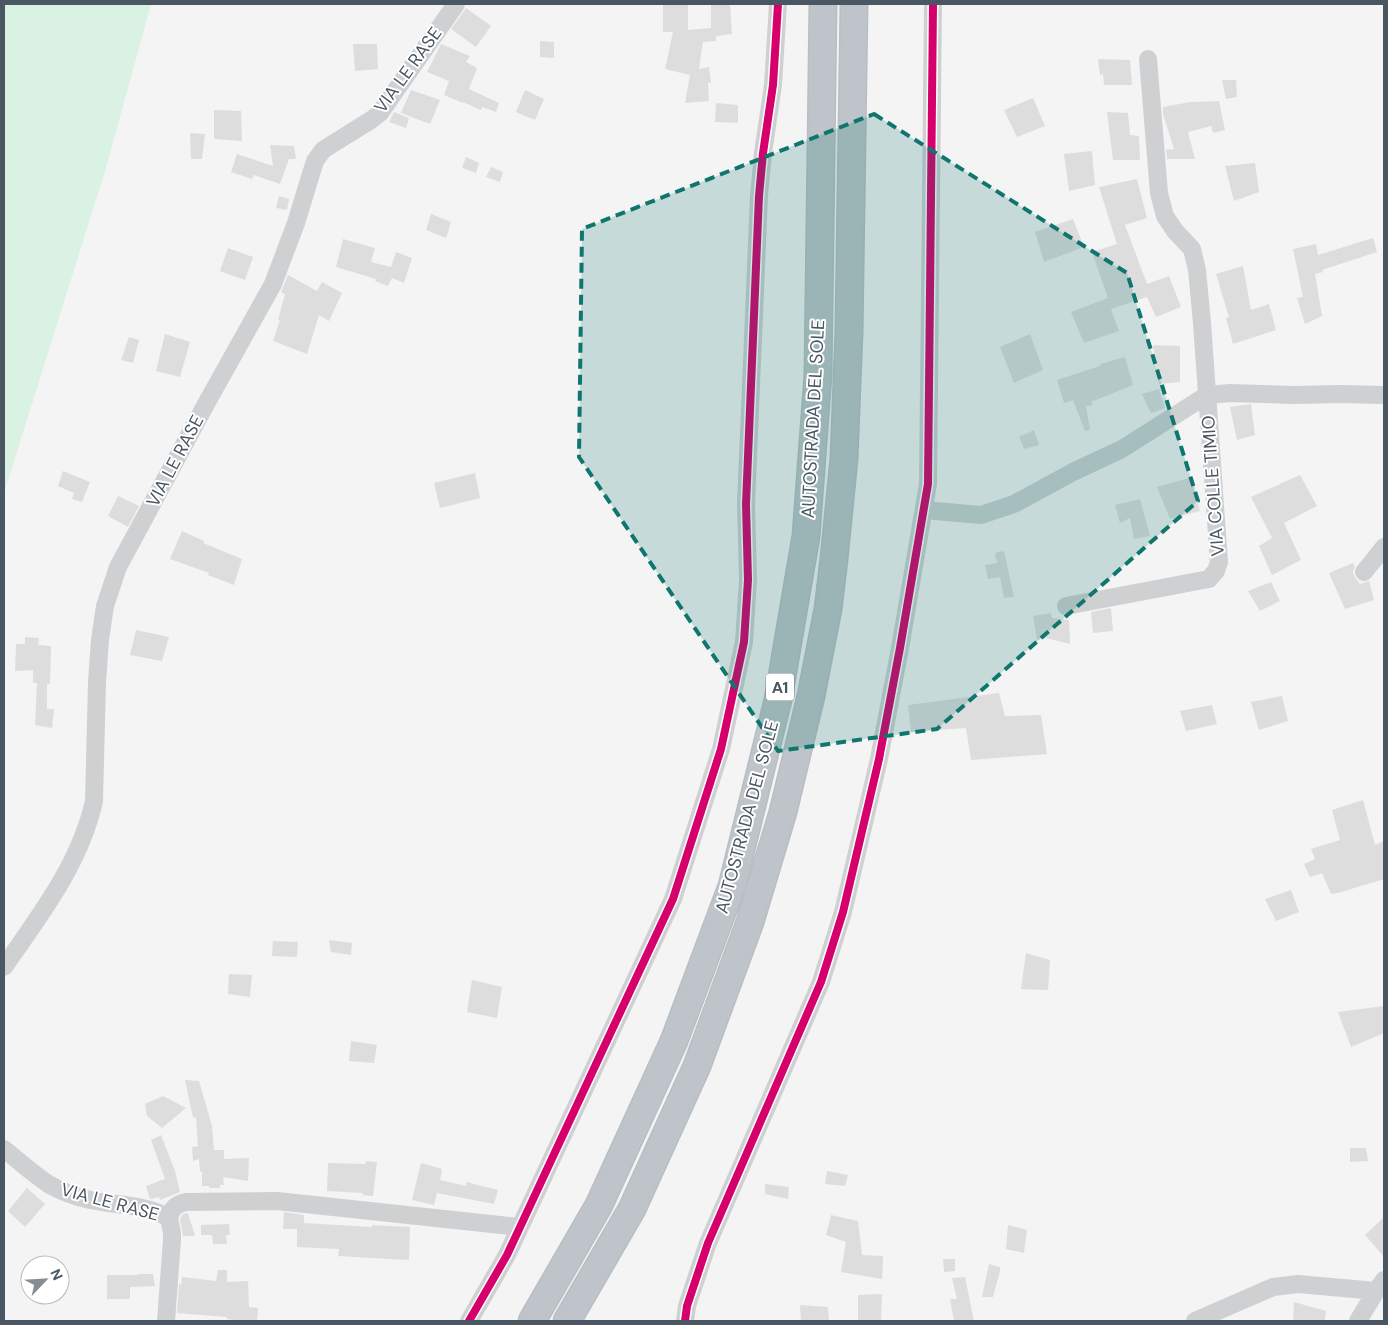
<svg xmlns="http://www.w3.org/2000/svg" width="1388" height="1325" viewBox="0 0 1388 1325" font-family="'DM Sans',sans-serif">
<rect width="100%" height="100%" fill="#f4f4f4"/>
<path fill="#d9f2e3" d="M4,4H151L106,168L4,493Z"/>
<path fill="#ddddde" d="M663,4H688V30L711,28V4H730L732,34L716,36V41L703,42L699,69L709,67L711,83H708L709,101L685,103L690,75L665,69L673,32H663Z
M466,8L491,26L476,47L451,29Z
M540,41L554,42V58L540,57Z
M353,44H377L378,69L355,71Z
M441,44L470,56L466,62L477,68L469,89L499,103L496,112L482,107L481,110L463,102V103L444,95L449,81L427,72Z
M1098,59L1130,60L1132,85H1104L1103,74L1100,75Z
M1222,80H1236L1237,97L1226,99Z
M411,90L440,100L430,124L401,113Z
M525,90L544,99L535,120L516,112Z
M1033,98L1045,126L1017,137L1004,110Z
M1219,101L1225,130L1213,133L1211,126L1188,132L1195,159H1167L1166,150L1174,149L1163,114V107L1191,102Z
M716,103L738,105V123L715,122Z
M214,110L241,111L242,141L214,139Z
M394,112L409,118L406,128L389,122Z
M1107,112L1128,113L1130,135L1139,136L1140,160H1113Z
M190,133L205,134L202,159H191Z
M270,145L294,146L296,159H289L280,184L254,175L252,179L231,172L237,154L273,166Z
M1092,151L1095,185L1069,191L1064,154Z
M466,157L479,163L476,173L462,168Z
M1255,163L1259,192L1234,201L1225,166Z
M491,167L503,172L500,182L486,177Z
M1137,179L1147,218L1125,225L1147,284L1169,276L1181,307L1156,317L1147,297L1111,309L1119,331L1084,343L1071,312L1108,298L1092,252L1117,244L1099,187Z
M279,196L289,199L287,210L276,208Z
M431,214L451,222L446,238L426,230Z
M1073,219L1084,247L1044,262L1035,232Z
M1373,238L1377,252L1322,270L1323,272L1315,274L1322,316L1305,324L1297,298L1303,297L1293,249L1316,244L1318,255Z
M343,239L375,248L371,262L391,267L396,252L412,258L404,283L392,278L388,286L375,281L376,279L336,267Z
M228,248L253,257L245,280L220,271Z
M1243,266L1251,310L1269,304L1276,330L1233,344L1226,318L1229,317L1216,274Z
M288,275L317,291L322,282L342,293L329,321L319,315L307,354L273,341L280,320H278L285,294L281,292Z
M165,334L190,342L180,377L156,371Z
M1030,334L1043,370L1014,383L1000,347Z
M129,337L139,340L133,363L121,360Z
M1153,345L1180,346V382L1159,384Z
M1125,357L1133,385L1091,402L1093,405L1086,406L1090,430L1085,431L1073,400L1064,403L1057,380L1100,366V364Z
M1159,389L1165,408L1151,413L1142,394Z
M1251,404L1255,435L1237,440L1230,407Z
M1034,430L1039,445L1024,449L1019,437Z
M63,471L90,482L82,502L72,499L74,493L58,486Z
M475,473L480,498L440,508L434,483Z
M1300,475L1317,506L1284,523L1301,560L1272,575L1259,546L1272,538L1251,497Z
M1192,477L1200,511L1170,519L1157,487Z
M118,496L139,506L128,527L108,516Z
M1140,499L1150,536L1134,539L1130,518L1120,523L1115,505Z
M182,531L204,541L203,543L242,559L234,585L208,575L209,573L170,559Z
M1004,551L1014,597L1004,598L1000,577L988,579L985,565L997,563L995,553Z
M1353,563L1355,567L1353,571L1354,576L1360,584L1369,581L1374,600L1345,609L1329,573Z
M1271,582L1280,601L1260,611L1248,591Z
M1111,608L1113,631L1093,633L1091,612Z
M1051,613L1052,618L1069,620L1070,644L1046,638L1037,640L1033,616Z
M136,630L169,637L162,661L130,655Z
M25,637L39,638L38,645L51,646L50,684H47V709H54L52,728L35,725L37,683H33V670L15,671L16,644H25Z
M999,693L1005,716L1041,715L1047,754L971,760L966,728L911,732L908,705Z
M1282,696L1288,721L1259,730L1251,702Z
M1212,705L1217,724L1186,731L1180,711Z
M1363,800L1375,845L1384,841V879L1338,893L1331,894L1322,873L1310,877L1304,864L1315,859L1311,849L1340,840L1332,810Z
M1291,890L1299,912L1276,921L1265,899Z
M329,940L352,943L351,955L331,952Z
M273,941L298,942L297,957L272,956Z
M1026,953L1050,960L1048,990L1021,989Z
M229,974L252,975L250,997L228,994Z
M472,980L502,987L497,1018L467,1012Z
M1384,1006V1033L1351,1047L1338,1012Z
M351,1041L377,1045L374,1063L349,1061Z
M185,1080L199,1081L212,1126L214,1150H224V1159L249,1158L248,1181L223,1177L224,1185H220V1188H209V1186H202V1171L200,1172L199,1159L193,1161L192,1147L198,1146L196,1117L193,1118Z
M163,1096L186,1108L162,1128L147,1116L145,1104Z
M161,1135L175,1171L180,1192L160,1200L159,1197L150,1199L146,1186L165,1179L151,1140Z
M1350,1148H1366L1368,1161L1350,1162Z
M366,1161L377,1162L373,1196L363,1195V1193L327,1191L328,1163L365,1164Z
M421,1163L442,1169L440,1180L466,1186V1182L498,1190L494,1204L437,1193L434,1205L412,1200Z
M827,1171L848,1175L845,1186L825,1184Z
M765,1184L789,1187L788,1199L765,1194Z
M27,1188L45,1204L25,1227L8,1211Z
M284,1212L304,1215V1223L372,1227V1225L410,1227L409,1260L338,1256L339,1249L297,1247V1229H283Z
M188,1213L195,1236H183L180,1219L183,1214Z
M831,1215L858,1221L862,1255L883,1256L882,1279L841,1272L846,1242L826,1235Z
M1384,1217V1257L1365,1235Z
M229,1224L230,1235H226L227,1244H213L212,1235H201V1225Z
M1008,1225L1027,1230L1024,1253L1006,1249Z
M943,1259H955V1271L944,1272Z
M989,1264L1000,1267V1271L993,1297H982Z
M218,1270H227V1282L248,1281L249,1307L258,1308L257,1321H234V1320L227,1319V1317L177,1313L179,1284L181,1285L182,1277L216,1281Z
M138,1274H153L155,1286L130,1287V1299H107V1275H138Z
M965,1277L974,1321H954L950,1299H957L952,1278Z
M882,1294L881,1321H858V1295Z
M1294,1302L1326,1311L1325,1321H1293Z
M800,1305L828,1307L829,1321H801Z"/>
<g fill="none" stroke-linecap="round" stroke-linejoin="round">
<defs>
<path id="highway" d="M532,1321L599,1205L674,1041L732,886L778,700L806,536L818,375L823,4
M567,1321L632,1209L697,1066L750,922L783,812L811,696L828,609L834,559L844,459L849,331L854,4"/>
</defs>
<use href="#highway" stroke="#b9bec3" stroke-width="29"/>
<path stroke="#ced0d2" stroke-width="18" d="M924,510L981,515L1014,504L1073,472L1122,449L1207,395L1230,393L1294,395L1340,394L1384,395
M1364,572L1384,547
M1066,606L1209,579L1216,571L1219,562L1202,323L1197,270L1192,249L1175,231L1165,216L1159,193L1148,59
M4,967C40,915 80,864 94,801L97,682L100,640L105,606L118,567L206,404L273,284L296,223L315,161L323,150L334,143L371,120L380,113L456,4
M4,1149C18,1160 34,1175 50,1185C61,1191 74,1196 86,1199C113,1206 144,1203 169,1218
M169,1218C172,1208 176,1204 186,1202L277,1201L520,1227
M166,1321L172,1240V1233L169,1218
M469,1321L507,1255L673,899L721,749L744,642L748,580L746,504L759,196L763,153L773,85L778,4
M685,1321L687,1306L708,1243L821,982L843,912L879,759L900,648L928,484L933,4
M1195,1321L1273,1287L1298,1284L1376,1291
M1358,1321L1376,1291L1384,1280"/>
<use href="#highway" stroke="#bec4c9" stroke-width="26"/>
<defs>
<path id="cycleway" d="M469,1321L507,1255L673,899L721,749L744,642L748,580L746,504L759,196L763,153L773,85L778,4
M685,1321L687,1306L708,1243L821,982L843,912L879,759L900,648L928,484L933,4"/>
</defs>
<use href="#cycleway" stroke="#fff" stroke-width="11"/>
<use href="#cycleway" stroke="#d6006c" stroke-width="8"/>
</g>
<path fill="#0f766e" fill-opacity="0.2" stroke="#0f766e" stroke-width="4" stroke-dasharray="10 6" stroke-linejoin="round" d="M874,114L1127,273L1198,501L937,729L778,751L579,457L582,229Z"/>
<g text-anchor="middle" stroke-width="4" stroke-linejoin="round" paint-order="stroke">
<rect fill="#fff" stroke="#808990" stroke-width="1" x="766" y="673.5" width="28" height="27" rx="4"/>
<g font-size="16" font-weight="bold" fill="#4a5661">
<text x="780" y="693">A1</text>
</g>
<g font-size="18" fill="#4a5661" stroke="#fff">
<text transform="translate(408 70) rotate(-54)" y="6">VIA LE RASE</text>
<text transform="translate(813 419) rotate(-87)" y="6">AUTOSTRADA DEL SOLE</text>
<text transform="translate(175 461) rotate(-62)" y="6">VIA LE RASE</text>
<text transform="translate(1213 486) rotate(-94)" y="6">VIA COLLE TIMIO</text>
<text transform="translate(747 817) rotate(-75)" y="6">AUTOSTRADA DEL SOLE</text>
<text transform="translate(110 1202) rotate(15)" y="6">VIA LE RASE</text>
</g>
</g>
<rect width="1388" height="1325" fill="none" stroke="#4a5661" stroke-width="10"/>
<g transform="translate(45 1280) rotate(65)"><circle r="24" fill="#ffffff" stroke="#b7bbc0"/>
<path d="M0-4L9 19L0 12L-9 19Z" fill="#868d94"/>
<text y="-8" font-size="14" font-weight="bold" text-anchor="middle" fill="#4a5661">N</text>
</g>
</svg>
